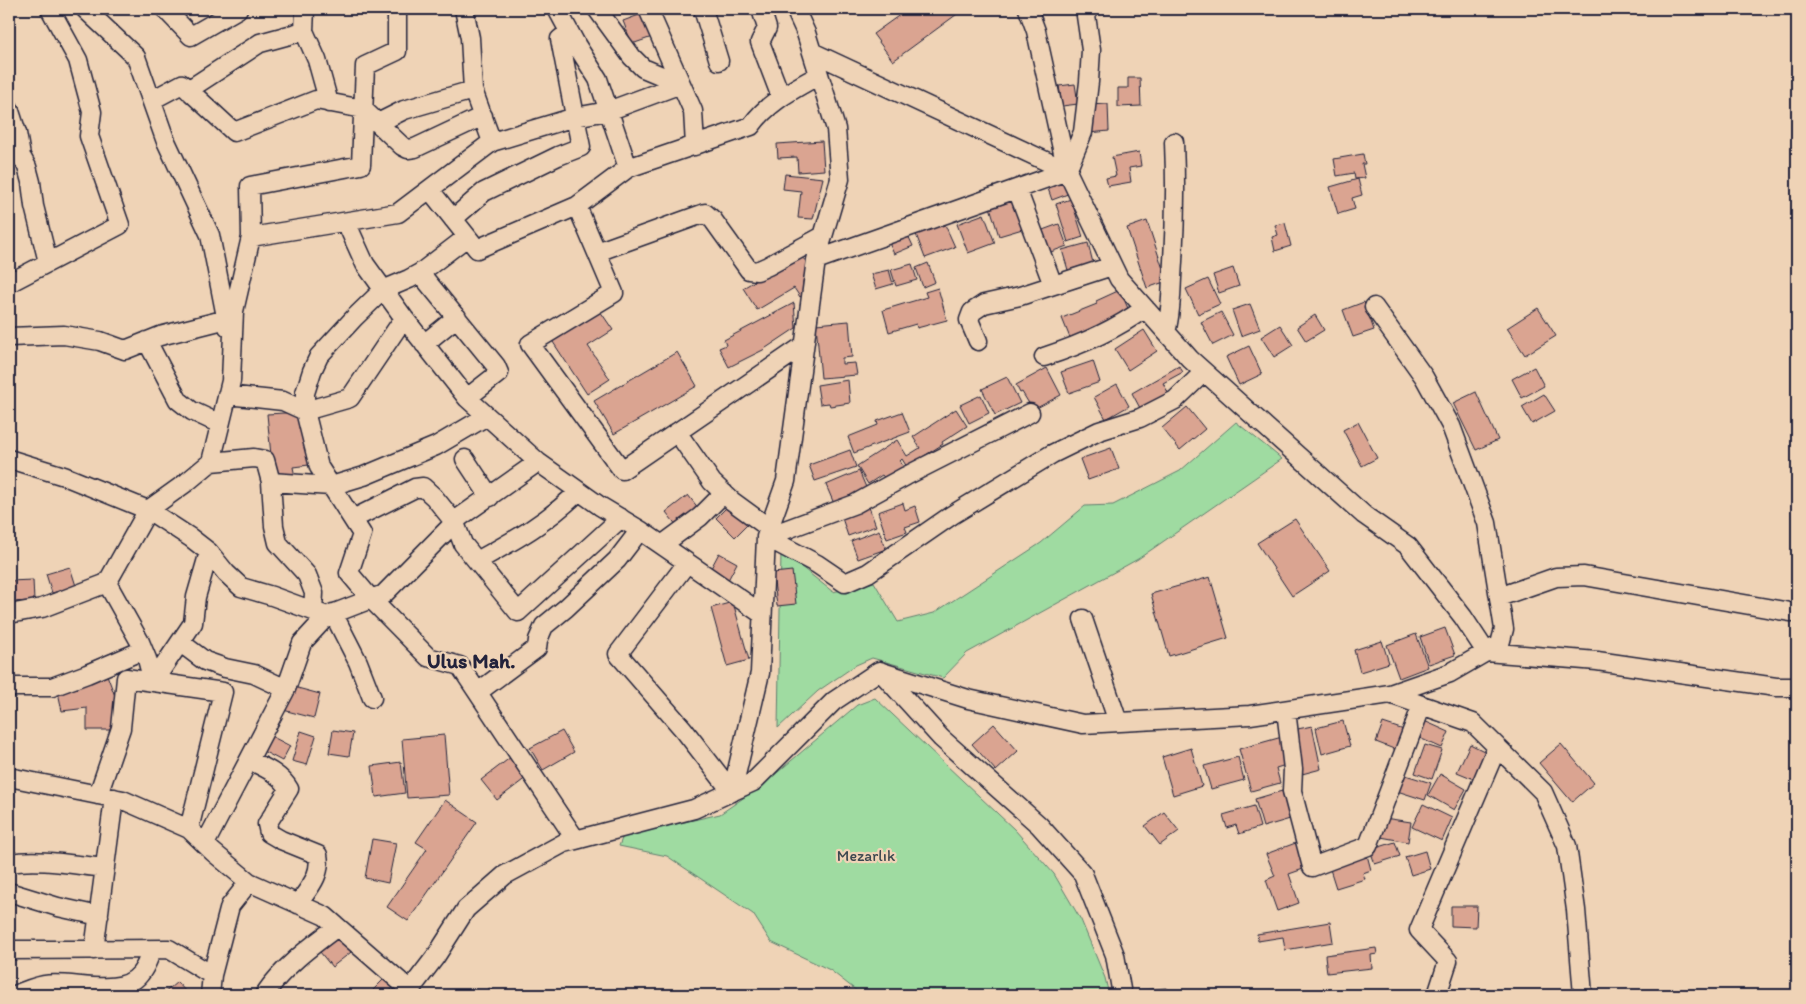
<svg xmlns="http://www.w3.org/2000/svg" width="1806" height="1004" viewBox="0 0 1806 1004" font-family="Itim,sans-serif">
<rect width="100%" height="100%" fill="#efd3b6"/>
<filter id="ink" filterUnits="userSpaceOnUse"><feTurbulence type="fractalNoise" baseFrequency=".02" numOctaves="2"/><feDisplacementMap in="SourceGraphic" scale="10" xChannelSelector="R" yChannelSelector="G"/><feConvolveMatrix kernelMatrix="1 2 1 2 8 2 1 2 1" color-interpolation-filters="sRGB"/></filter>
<g filter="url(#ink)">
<path fill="#9fdba1" stroke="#607e6e" d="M1236,422L1282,459L1138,559L967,653L943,678L872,658L856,665L818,691L778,728L781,551L833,592L874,582L898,622L934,613L1041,543L1085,506L1113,505L1180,471Z
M875,698L1015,830L1054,874L1081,920L1105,978L1109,995H862L830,970L771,942L753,914L667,856L619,846L623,836L720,814L765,783L857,705Z"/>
<path fill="#daa491" stroke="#22223b" d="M908,9H964L893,61L873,34Z
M647,12L655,36L632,44L623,21Z
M1128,78H1140L1141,106L1118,107V88H1128Z
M1075,84L1078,104L1062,106L1059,86Z
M1108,104L1109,131L1089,133L1088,105Z
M822,141L824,170L798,172L797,157L778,158L777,144Z
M1139,152L1141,166L1129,168L1131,182L1108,186L1106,178L1116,176L1112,157Z
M1363,154L1365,164H1362L1365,178L1355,179L1354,173L1337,176L1334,159Z
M1066,172L1073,192L1052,200L1045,180Z
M785,174L823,178L813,219L798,218L801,191L783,189Z
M1358,179L1362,195L1352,198L1355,209L1338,214L1330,187Z
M1020,198L1029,227L999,236L990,207Z
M1071,199L1083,237L1068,242L1056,204Z
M984,214L995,243L968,253L957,224Z
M942,218L955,247L925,258L914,229Z
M1147,221L1167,281L1147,288L1127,228Z
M1285,223L1291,246L1275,251L1272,237L1278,235L1275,225Z
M1059,224L1067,246L1048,253L1040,231Z
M907,233L913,246L894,254L888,241Z
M1088,243L1093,263L1068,270L1062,250Z
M799,255L807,262L803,282V295L800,297L794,288L757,310L743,288Z
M928,263L935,282L923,287L916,268Z
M912,264L917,280L896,286L891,270Z
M1233,268L1239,286L1219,293L1213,275Z
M889,270L893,284L876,289L871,274Z
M1208,279L1220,304L1198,314L1186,289Z
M938,288L947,320L917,328L916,324L889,332L883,310L927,297L925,292Z
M1120,290L1130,313L1070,338L1062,318L1097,304L1096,301Z
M1364,302L1374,330L1353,337L1343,310Z
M794,303L796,328L763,350L729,367L719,348L726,345L724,340Z
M1250,304L1260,329L1241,336L1232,310Z
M598,308L613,330L588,346L610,379L587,394L551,339Z
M1538,308L1556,336L1525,355L1507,328Z
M1221,312L1233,335L1213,345L1201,322Z
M1315,315L1324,330L1306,341L1297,327Z
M849,321L852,357L842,358V364L855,363L857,375L821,378L816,324Z
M1280,325L1293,345L1274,357L1261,337Z
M1144,330L1157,351L1128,370L1115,349Z
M1249,346L1262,374L1239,385L1226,357Z
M677,352L697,386L614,434L594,401Z
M1093,361L1100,382L1069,393L1061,372Z
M1179,366L1183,372L1163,383L1169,394L1141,410L1132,393Z
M1534,367L1544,386L1522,398L1512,379Z
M1047,368L1061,395L1033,410L1022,392L1020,393L1016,385Z
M1007,377L1020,403L995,415L982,389Z
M848,380L850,403L830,406L829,403L820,404L817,385Z
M1117,384L1129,406L1106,419L1094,397Z
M1476,392L1498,440L1476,450L1453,403Z
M1544,394L1555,411L1532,424L1522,407Z
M981,395L989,413L969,423L960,405Z
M1187,407L1205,429L1180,450L1162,428Z
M956,409L967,426L942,442L943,444L907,467L902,459L900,461L904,468L886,480L882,475L868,484L857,466L897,440L907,456L920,448L913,437Z
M301,412L309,465L293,467L295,477L273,476L267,414Z
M902,412L910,432L854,453L848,437L878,425L877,421Z
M1358,422L1377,458L1362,466L1343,430Z
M1111,448L1119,469L1088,480L1080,459Z
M850,450L856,467L815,481L809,465Z
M859,471L868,492L835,506L826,485Z
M688,495L699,509L677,526L666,512Z
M732,502L751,521L735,537L716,518Z
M867,502L876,526L848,536L840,512Z
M903,503L905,510L915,506L920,522L905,527L907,532L887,539L878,512Z
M1295,519L1330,571L1292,596L1257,543Z
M879,530L886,549L858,559L851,541Z
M719,553L737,563L728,580L710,570Z
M70,567L76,586L52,593L46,574Z
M792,571L796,604L777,606L773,573Z
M1210,577L1228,638L1169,656L1151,594Z
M33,580L34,601L9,602V581Z
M733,602L749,660L727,666L711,608Z
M1445,628L1455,655L1429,664L1420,637Z
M1416,634L1428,667L1399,678L1387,645Z
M1382,641L1389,663L1360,672L1354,650Z
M107,675L115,696V730H87V708L62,711L58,692Z
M290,686L320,694L314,718L283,710Z
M1422,720L1449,732L1442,748L1415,736Z
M1343,721L1350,746L1322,754L1316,728Z
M1383,723L1407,731L1399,751L1376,742Z
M994,724L1018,751L996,771L972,744Z
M1312,726L1321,769L1302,774L1293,730Z
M333,730L353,733L349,756L329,753Z
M301,731L316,736L307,765L292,761Z
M562,731L574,752L543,770L530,748Z
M444,735L449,795L407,798L402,739Z
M271,736L290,746L282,761L263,751Z
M1282,737L1289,764L1276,768L1280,783L1251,791L1239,749Z
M1470,744L1486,752L1474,779L1457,772Z
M1561,744L1594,783L1572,802L1539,763Z
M1425,745L1442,750L1432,779L1415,773Z
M1191,748L1202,786L1173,795L1162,757Z
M511,757L527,777L497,800L481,780Z
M1238,757L1244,780L1211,789L1204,766Z
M401,762L405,793L376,797L372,766Z
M1399,773L1431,783L1425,800L1394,790Z
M1440,774L1466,789L1454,810L1428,795Z
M1282,791L1290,819L1263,827L1255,799Z
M445,800L477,822L408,921L387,907L427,849L416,842Z
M1423,804L1452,818L1442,841L1412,827Z
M1254,806L1260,827L1239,834L1236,825L1227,828L1223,815Z
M1164,812L1179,831L1160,845L1145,826Z
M1384,818L1411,822L1408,842L1381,837Z
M372,839L396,843L388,883L365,878Z
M1301,841L1309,867L1289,874L1299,903L1277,911L1266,880L1275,876L1266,854Z
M1395,842L1400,856L1375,864L1370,850Z
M1425,851L1430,869L1411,875L1405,857Z
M1367,855L1371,870L1363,873L1365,879L1336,888L1329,866Z
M1451,906H1477L1476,927L1451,926Z
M1330,922L1333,942L1285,950L1283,937L1258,941L1257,934Z
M339,929L355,949L332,967L316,947Z
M1376,948L1377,954L1371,955L1372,968L1327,973L1325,955Z
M387,976L396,985L386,995H368Z
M177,982L189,995H162Z
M489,988L501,995H485Z
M1167,988V995H1141V990Z"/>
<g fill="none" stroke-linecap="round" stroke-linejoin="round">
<defs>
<path id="minor" d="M85,9L136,57L165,139L210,235L228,327
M165,9L191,36L238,9
M305,9L304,31L317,60L329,103
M464,9L470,38L473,90L492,142
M557,9L577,46L598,79L628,168
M597,9L632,57L643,68L681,84
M648,9L693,111L695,146
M703,9L719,61
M761,9L767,28L760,42L781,97
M1028,9L1036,31L1067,171
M812,52L1067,171L1119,279L1190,359L1364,515L1408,546L1463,617L1486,652L1597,661L1776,687H1797
M188,90L260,43L304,31
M152,100L182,84L234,132L316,100L363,109L402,146L408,149L415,148L483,116
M9,108L17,133L21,156L27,167L31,182L34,206L48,262
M378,123L404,110L473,90
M1017,189L1053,285
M430,190L477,249L577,206L628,168L751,126C769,101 793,90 819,75
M577,206L614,293L530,344L622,470L803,346
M453,219L484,192L558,156L581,147L560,39L569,32
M346,222L365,264L404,318L467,398L538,462L600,506L640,530L762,614
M251,237L398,213L492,142L575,117L608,111L681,84
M467,237L420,273L409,279L383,290L355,317L319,356L312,371L305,393V411L319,467L362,534L349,573L371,599L428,657L460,666L576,840
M597,252L705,213L713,220L749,270L757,271L768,266L823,236
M816,260L1067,171L1083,132L1089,82L1091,50L1085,9
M420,273L496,366L499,373L467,398
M9,283L120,225L89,136L92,112L78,60L50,9
M1374,307L1424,377L1451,426L1487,523L1504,629L1500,644L1450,673L1390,694
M1166,332C1171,314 1171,296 1172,278C1175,233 1176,187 1174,142
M9,337L64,335L100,341L125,350L160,336L227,319
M147,341L178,400L192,411L220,424
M978,341L969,320L972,312L984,304L1020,296L1112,266
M424,344L457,317
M1044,357C1081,345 1114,331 1145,308
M227,395L283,401L305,411L350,398L404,318
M677,432L712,482L732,501L769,528
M9,459L64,476L148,510L191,538L209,552L226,573L241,587L272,596L327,616
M465,459L490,497
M211,462L254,458L265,460L271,482L274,526L278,543L307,575L314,593L313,611
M271,482L331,486L364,476L436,446L487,416
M353,519L415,488L423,487L434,497L455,523L463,544L518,612L621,518
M766,537L817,564L845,583L868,573L952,515L1052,454L1099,431L1140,418L1175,400L1204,372
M766,537L855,504L906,476L1030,413
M662,545L700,517L724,493
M477,561C515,540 548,522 579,491
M687,563L618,654L684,730L732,792
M107,583L140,642L147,659L153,682
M1499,597L1556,577L1584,576L1790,612H1797
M333,613L358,662L372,698
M9,614L42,608L107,583L148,510L187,482L211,462L231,381L234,311L251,237L250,186L361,165L365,66L397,51V9
M1083,619L1118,722
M181,643L205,661L225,668L254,674L286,689
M880,671L941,738L1039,825L1083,874L1115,955L1122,995
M153,682L193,623L196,597L209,552
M9,687H52L87,674L143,650
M478,692L537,648L538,640L544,626L566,608L617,560L640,530
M1286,710L1293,769L1292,791L1312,867L1368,846L1422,705
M249,760C263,767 281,774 289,789L267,824L269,833L281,840L318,855C322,875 309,888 298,904
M9,777L123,800L189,829L213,852L249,882L325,916L410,990
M732,792L760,673L766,537L786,481L816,260L840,179L836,129L806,33L795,9
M98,795L121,728L126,678L223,692L189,829
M205,844L286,689L302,643L327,616L384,594L460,517L538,462
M9,863C40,858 74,865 105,868
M9,892L58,907L99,916
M9,950L169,949L212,975
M94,950L114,798
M15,995C24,991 34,987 44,985C71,980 121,999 140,974C146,967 149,957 152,950
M210,995L212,975L230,906L249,882
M264,995C283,967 310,947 337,927
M410,995V990L436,956L466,909L505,875L564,843L694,809L753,782L834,701L879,671L968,699L1083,724L1250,715L1390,694L1473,723L1543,792L1567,846L1576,910L1583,995
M1437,995L1448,961L1419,930L1497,747"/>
</defs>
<use href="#minor" stroke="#22223b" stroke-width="21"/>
<use href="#minor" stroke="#efd3b6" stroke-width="18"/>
</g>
</g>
<g text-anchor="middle" stroke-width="4.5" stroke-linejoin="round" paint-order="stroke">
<g font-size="16" fill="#3b474f" stroke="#efd3b6">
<text x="866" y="861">Mezarlık</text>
</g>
<g font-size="21" font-weight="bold" fill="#22223b" stroke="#efd3b6">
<text x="471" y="668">Ulus Mah.</text>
</g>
</g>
<rect width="1806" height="1004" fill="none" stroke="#efd3b6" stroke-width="30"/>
<rect x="15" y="15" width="1776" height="974" fill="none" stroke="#22223b" stroke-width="2" filter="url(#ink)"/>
</svg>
